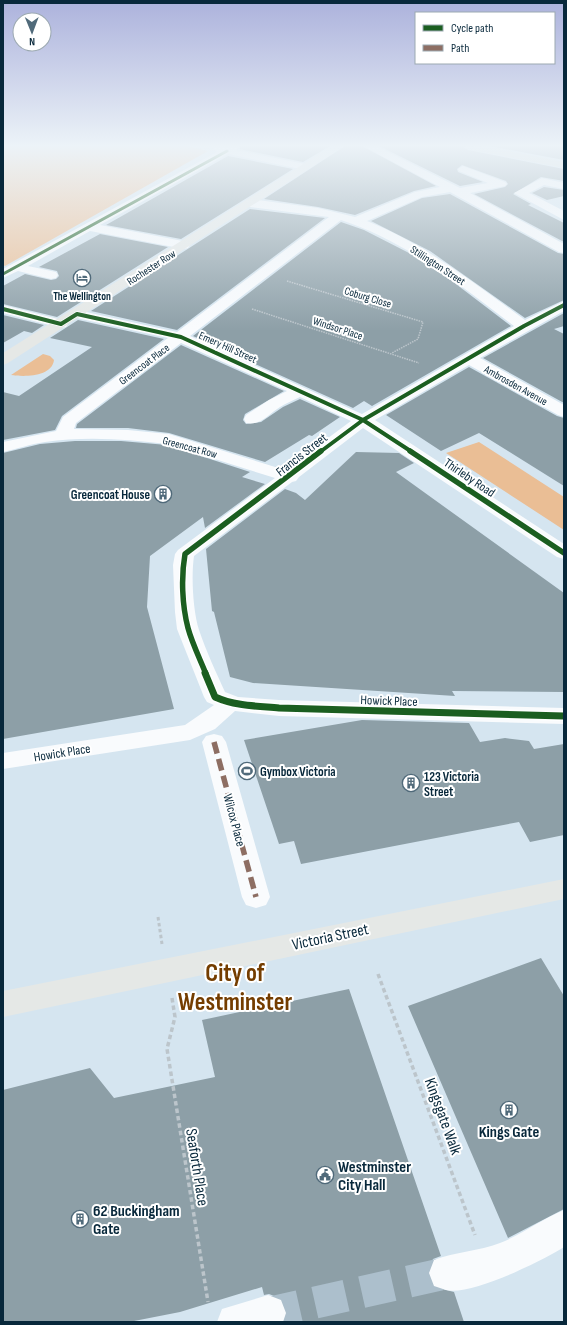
<svg xmlns="http://www.w3.org/2000/svg" width="567" height="1325" viewBox="0 0 567 1325" font-family="'Sofia Sans Condensed',sans-serif">
<rect width="100%" height="100%" fill="#d5e5f0"/>
<path fill="#eabe95" d="M3,146H187L208,151L5,266L3,265Z
M43,354L50,356L54,360C52,377 24,377 11,375Z
M479,442L564,497V530L446,453Z"/>
<path fill="#8d9fa7" d="M241,146H330L303,162L239,149Z
M345,146H362L436,186L414,191L355,215L318,207L264,199Z
M379,146H462L468,150L564,169V181L541,177L513,194L531,204L528,205L564,223V242L474,194L505,187L508,184L506,181L462,165L457,169L458,172L483,182L460,186Z
M489,146H564V160Z
M228,156L293,169L181,239L106,225Z
M544,187L564,190V196L547,200L532,193Z
M450,194L558,253L564,254V300L525,318L430,251L371,221L422,198Z
M250,209L325,218L177,330L91,311Z
M341,222L364,230L409,253L452,281L511,326L372,406L364,401L353,408L193,336Z
M100,234L168,247L57,317L3,304V286L25,274L51,280L56,279L59,276L57,271L39,267Z
M564,313V326L554,329L564,334V403L483,358Z
M3,315L44,325L32,333L24,331L3,343Z
M78,320L164,339L62,416L55,430L3,440V392L19,396L92,347L50,338Z
M181,345L284,391L245,414L243,420L246,424L261,422L283,407L300,399L340,417L312,436L309,435L265,462L169,433L128,428H76L77,424Z
M469,367L557,416L564,418V486L479,433L441,451L386,415Z
M75,441H121L167,445L250,472L242,477L265,484L205,528L203,517L150,556L147,607L174,709L3,739V453L40,444Z
M356,452L399,453L414,463L396,472L564,593V692L452,691L455,696L253,683L230,677L214,612L212,611L206,549L285,489L296,493L305,500Z
M362,720L469,723L480,742L505,738L529,741L534,749L564,744V835L530,842L519,822L301,864L294,841L279,844L244,740Z
M541,958L564,996V1209L508,1238L408,1006Z
M349,989L441,1256L433,1259L428,1274L434,1287L454,1292L464,1322H285L287,1312L282,1299L269,1294L264,1295L262,1287L180,1312L129,1322H3V1090L90,1068L114,1098L215,1077L202,1020Z"/>
<g fill="none" stroke-linecap="round" stroke-linejoin="round">
<path stroke="#acbfcc" stroke-width="32" stroke-dasharray="32 16" stroke-linecap="butt" d="M268,1313L447,1273"/>
<path stroke="#bcc5cb" stroke-width="1.5" stroke-dasharray="1.5 1" stroke-linecap="butt" d="M287,281L423,322L418,339L392,353
M252,309L419,363"/>
<path stroke="#bcc5cb" stroke-width="3" stroke-dasharray="3.5 2.5" stroke-linecap="butt" d="M158,917L162,944"/>
<path stroke="#bcc5cb" stroke-width="3.5" stroke-dasharray="4.5 3" stroke-linecap="butt" d="M378,974L475,1235
M172,998L175,1017L167,1049L208,1302"/>
<path fill="#f9fbfd" fill-rule="evenodd" d="M218,146L225,147L240,146L236,150L305,164L310,167L305,170L228,154L100,225L188,242L190,245L188,248L184,249L90,231L28,266L56,272L58,275L56,278L51,279L18,271L3,278V269L217,152L213,149Z
M363,146H376L460,188L488,183L459,171L458,169L463,166L505,182L507,184L505,186L470,193L564,244V253L559,252L450,192L422,197L367,221C425,244 474,283 525,320L564,301V311L480,358L564,405V417L558,415L469,365L375,420L564,544V559L557,557L363,428L299,477L296,481L292,482L194,556C191,576 193,611 199,630C206,651 216,672 225,692L238,697L279,700L564,708V724L279,716L235,711L215,729L190,740L3,769V753L185,725L214,705L207,702L204,697L177,629L175,612L173,565L175,554L178,550L275,478L167,444C126,439 85,436 45,442C30,444 17,449 3,452V442L56,431L63,417L168,338L72,317L70,314L72,311L77,310L177,332L329,217L250,207L244,203L246,201L250,199L318,208L355,217L415,192L440,187ZM341,220C406,241 460,285 514,326L362,414L190,336ZM181,343L287,391L269,400L246,415L244,419L246,423C260,426 269,414 280,407C286,403 294,400 300,397L351,421L285,470L169,434L128,430L74,429L76,423Z
M542,178L564,183V189L544,185L529,193L564,211V220L514,193Z
M3,305L66,321L68,324L66,327L61,328L3,313Z
M214,734L222,736L226,742L270,897L266,905L256,908L246,905L242,897L202,742L206,736Z
M564,1210V1247C542,1261 471,1296 446,1290C442,1289 438,1287 434,1286L429,1273L434,1260C455,1252 479,1251 500,1243C523,1234 542,1219 564,1210Z
M268,1295L281,1300L286,1313L283,1322H217L222,1309Z"/>
<path fill="#e5e8e6" fill-rule="evenodd" d="M332,146H344L8,363L3,365V353Z
M564,879V899L3,1017V991Z"/>
<path fill="#d8ddd6" fill-rule="evenodd" d="M463,146H483L564,162V168L468,149Z"/>
<path stroke="#8d6e63" stroke-width="5.5" stroke-dasharray="12 5.5" stroke-linecap="butt" d="M214,742L256,897"/>
<defs>
<path id="cycleway-far3" d="M3,274L227,151"/>
<path id="cycleway-far2" d="M3,309L61,324L77,314L181,337L363,420L412,452
M320,452L363,420L524,326L564,305"/>
<path id="cycleway-far1" d="M410,451L564,553
M206,674C200,659 192,643 188,628C182,605 181,577 185,554L321,451"/>
<path id="cycleway" d="M205,673L215,697C235,706 257,706 279,708L564,716"/>
</defs>
<use href="#cycleway-far3" stroke="#fff" stroke-width="4.5"/>
<use href="#cycleway-far2" stroke="#fff" stroke-width="5.5"/>
<use href="#cycleway-far1" stroke="#fff" stroke-width="8"/>
<use href="#cycleway" stroke="#fff" stroke-width="10"/>
<use href="#cycleway-far3" stroke="#1b5e20" stroke-width="3"/>
<use href="#cycleway-far2" stroke="#1b5e20" stroke-width="4"/>
<use href="#cycleway-far1" stroke="#1b5e20" stroke-width="5.5"/>
<use href="#cycleway" stroke="#1b5e20" stroke-width="7"/>
</g>
<linearGradient id="sky" x2="0" y2="1"><stop stop-color="#acb2dc"/><stop offset="0.44" stop-color="#ecf3f8"/><stop offset="1" stop-color="#ecf3f8" stop-opacity="0"/></linearGradient>
<rect width="567" height="331" fill="url(#sky)"/>
<defs>
<symbol id="hotel-ring" viewBox="-11 -11 22 22"><circle r="9.5" fill="#fff" stroke="#506a7a" stroke-width="1.5"/><path d="M-6-4.5h1.5V1H6V5H4.5V3h-9V5H-6ZM-4 0a1.8 1.8 0 1 1 3.6 0ZM.5 0V-2.5h3Q6-2.5 6 0Z" fill="#506a7a"/></symbol>
<symbol id="building-ring" viewBox="-11 -11 22 22"><circle r="9.5" fill="#fff" stroke="#506a7a" stroke-width="1.5"/><path d="M-4-6H4V6H1V3H-1V6H-4ZM-2.5-4.3h1.7v1.8h-1.7ZM.8-4.3h1.7v1.8H.8ZM-2.5-1h1.7V.8h-1.7ZM.8-1h1.7V.8H.8Z" fill="#506a7a"/></symbol>
<symbol id="stadium-ring" viewBox="-11 -11 22 22"><circle r="9.5" fill="#fff" stroke="#506a7a" stroke-width="1.5"/><path d="M0-5a6.5 5 0 1 0 0 10a6.5 5 0 1 0 0-10ZM-3.5-1.8h7v3.6h-7Z" fill="#506a7a"/></symbol>
<symbol id="civic-ring" viewBox="-11 -11 22 22"><circle r="9.5" fill="#fff" stroke="#506a7a" stroke-width="1.5"/><path d="M-.6-6.5H3V-4.5H.6V-3L4-1V1h2V6H-6V1h2V-1L-.6-3ZM-1.2 2.5V6h2.4V2.5Z" fill="#506a7a"/></symbol>
</defs>
<g fill-rule="evenodd">
<use href="#hotel-ring" x="72" y="268" width="20" height="20"/>
<use href="#building-ring" x="153" y="484" width="20" height="20"/>
<use href="#stadium-ring" x="237" y="761" width="20" height="20"/>
<use href="#building-ring" x="401" y="773" width="20" height="20"/>
<use href="#building-ring" x="499" y="1100" width="20" height="20"/>
<use href="#civic-ring" x="315" y="1165" width="20" height="20"/>
<use href="#building-ring" x="70" y="1209" width="20" height="20"/>
</g>
<g text-anchor="middle" stroke-width="4" stroke-linejoin="round" paint-order="stroke">
<g font-size="11" fill="#08283b" stroke="#fff">
<text transform="translate(438 265) rotate(33)" y="4">Stillington Street</text>
<text transform="translate(151 267) rotate(-33)" y="4">Rochester Row</text>
<text transform="translate(368 297) rotate(17)" y="4">Coburg Close</text>
<text transform="translate(338 328) rotate(18)" y="4">Windsor Place</text>
<text transform="translate(228 347) rotate(24)" y="4">Emery Hill Street</text>
<text transform="translate(144 364) rotate(-37)" y="4">Greencoat Place</text>
<text transform="translate(516 385) rotate(29)" y="4">Ambrosden Avenue</text>
<text transform="translate(190 447) rotate(15)" y="4">Greencoat Row</text>
</g>
<g font-size="11" font-weight="bold" fill="#08283b" stroke="#fff">
<text x="82" y="300">The Wellington</text>
</g>
<g font-size="13" fill="#08283b" stroke="#fff">
<text transform="translate(301 454) rotate(-38)" y="5">Francis Street</text>
<text transform="translate(470 477) rotate(34)" y="5">Thirleby Road</text>
<text transform="translate(389 700) rotate(2)" y="5">Howick Place</text>
<text transform="translate(62 752) rotate(-9)" y="5">Howick Place</text>
<text transform="translate(235 820) rotate(75)" y="5">Wilcox Place</text>
</g>
<g font-size="13" font-weight="bold" fill="#08283b" stroke="#fff" text-anchor="start">
<text x="150" y="499" text-anchor="end">Greencoat House</text>
<text x="260" y="776">Gymbox Victoria</text>
<text x="424" y="781">123 Victoria<tspan x="424" dy="15">Street</tspan></text>
</g>
<g font-size="16" fill="#08283b" stroke="#fff">
<text transform="translate(330 936) rotate(-12)" y="6">Victoria Street</text>
<text transform="translate(444 1116) rotate(70)" y="6">Kingsgate Walk</text>
<text transform="translate(198 1167) rotate(81)" y="6">Seaforth Place</text>
</g>
<g font-size="16" font-weight="bold" fill="#08283b" stroke="#fff" text-anchor="start">
<text x="509" y="1137" text-anchor="middle">Kings Gate</text>
<text x="338" y="1172">Westminster<tspan x="338" dy="18">City Hall</tspan></text>
<text x="93" y="1216">62 Buckingham<tspan x="93" dy="18">Gate</tspan></text>
</g>
<g font-size="25" font-weight="bold" fill="#743d00" stroke="#fff">
<text x="235" y="981">City of<tspan x="235" dy="29">Westminster</tspan></text>
</g>
</g>
<rect width="567" height="1325" fill="none" stroke="#08283b" stroke-width="8"/>
<rect x="415" y="12" width="140" height="52" fill="#ffffff" stroke="#9ca9b1"/>
<rect x="423" y="25" width="20" height="6" fill="#1b5e20" stroke="#9ca9b1"/>
<text x="451" y="32" font-size="12" fill="#08283b">Cycle path</text>
<rect x="423" y="45" width="20" height="6" fill="#8d6e63" stroke="#9ca9b1"/>
<text x="451" y="52" font-size="12" fill="#08283b">Path</text>
<g transform="translate(32 32) rotate(179)"><circle r="19" fill="#ffffff" stroke="#9ca9b1"/>
<path d="M0-3L7 15L0 10L-7 15Z" fill="#506a7a"/>
<text y="-6" font-size="11" font-weight="bold" text-anchor="middle" fill="#08283b">N</text>
</g>
</svg>
